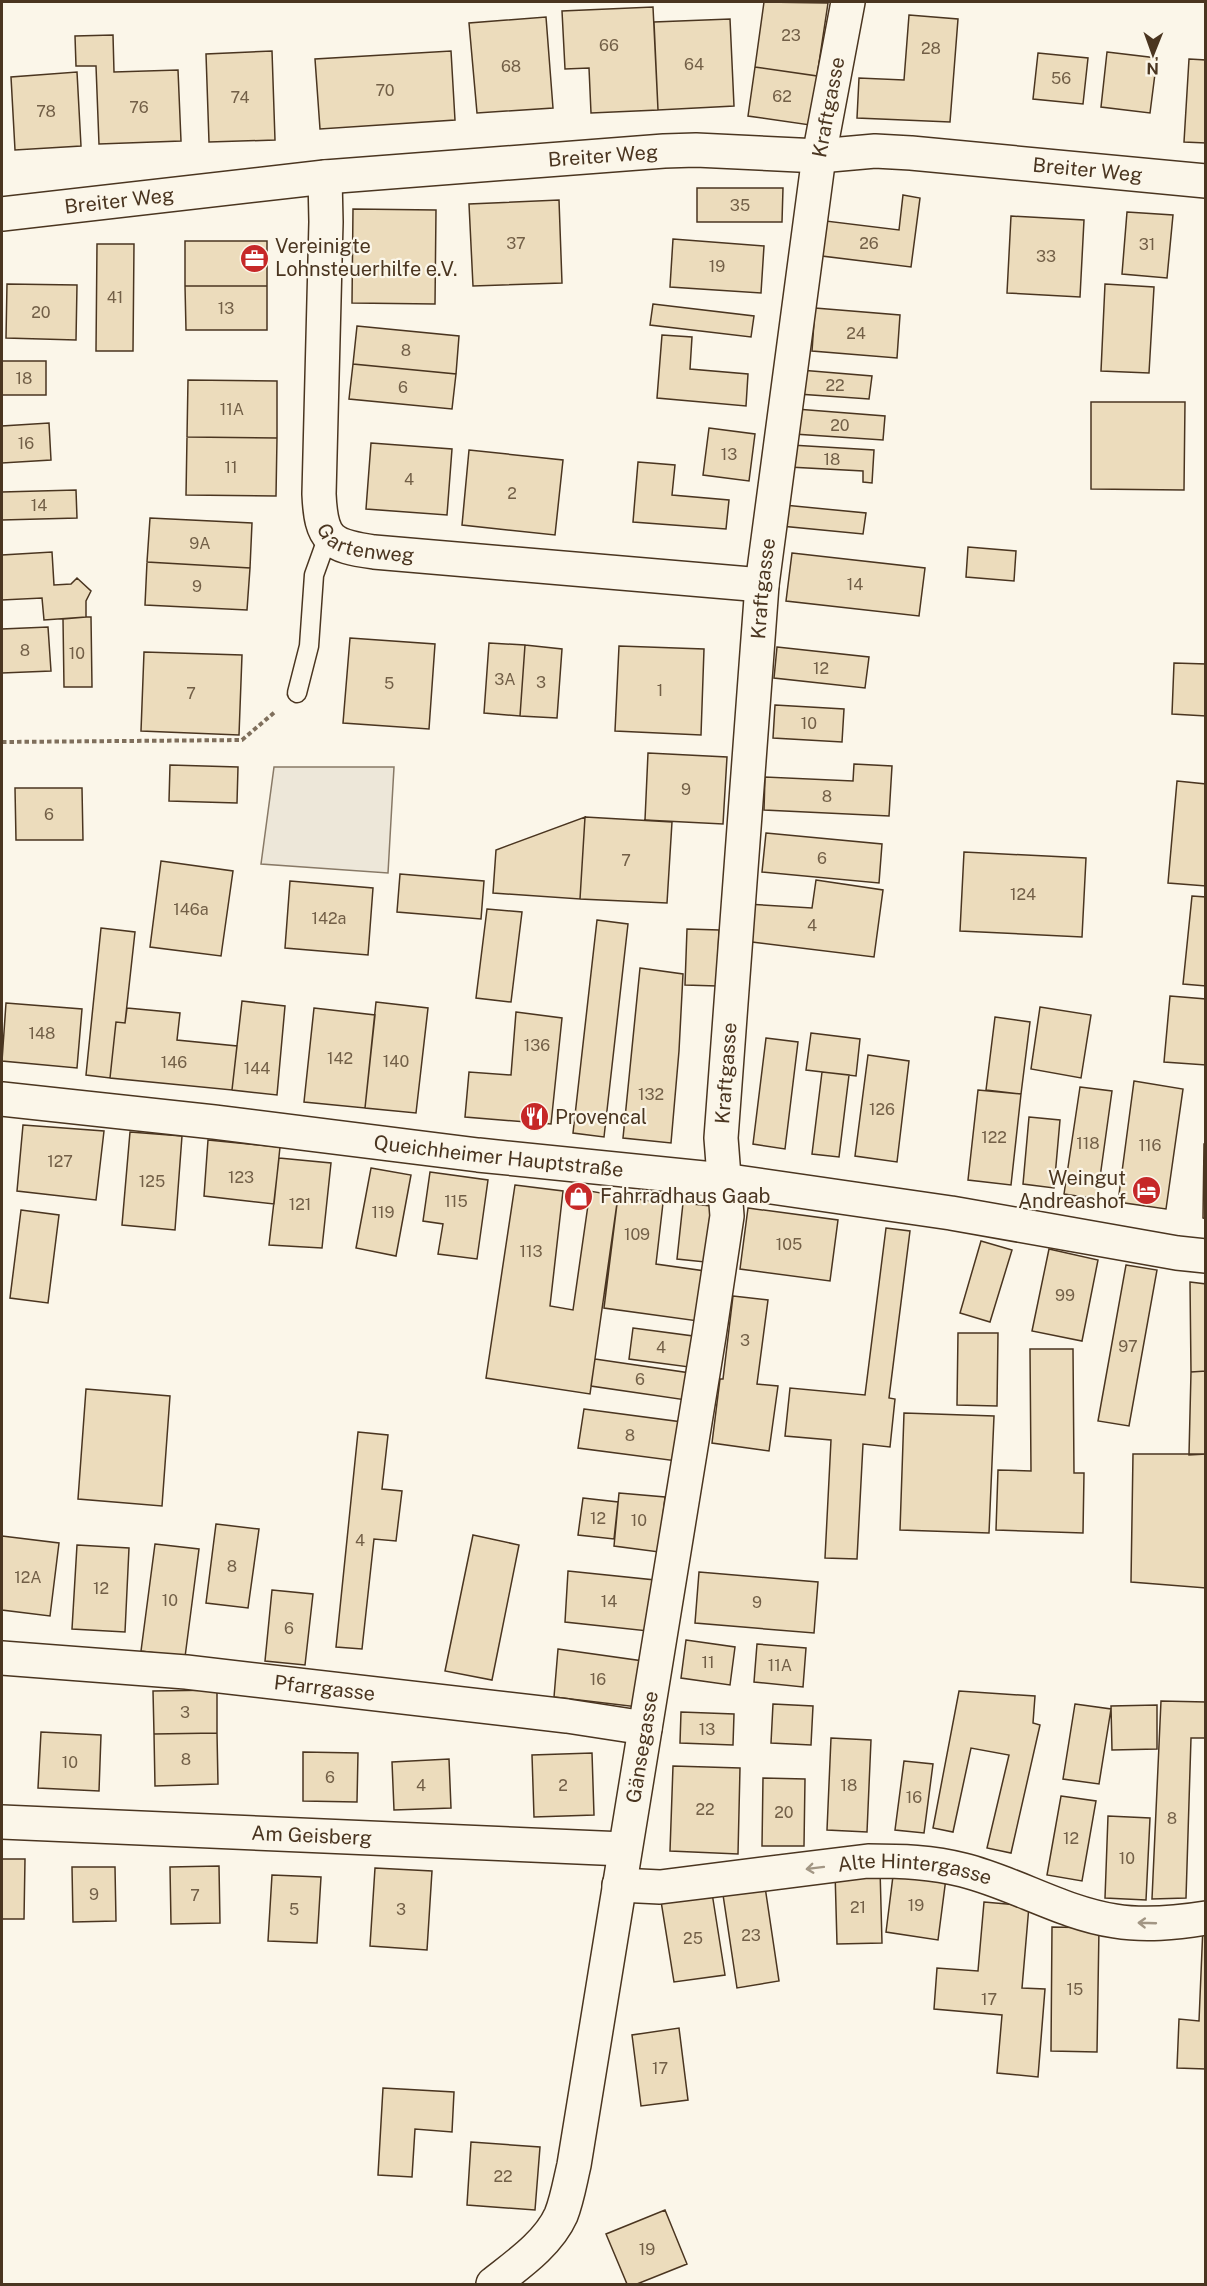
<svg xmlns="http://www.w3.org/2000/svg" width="1207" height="2286" viewBox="0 0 1207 2286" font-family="'Public Sans',sans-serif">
<rect width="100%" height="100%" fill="#fbf6e9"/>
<path fill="#ede7d9" stroke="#887966" stroke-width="1.5" d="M274,767H394L388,873L261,864Z"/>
<path fill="#ecdcbc" stroke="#4a3520" stroke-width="1.5" d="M764,2L828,3L817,76L755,67Z
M653,7L658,110L591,113L589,68L565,69L562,11Z
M909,15L958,19L950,122L857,118L859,78L904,80Z
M546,17L553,108L477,113L469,23Z
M730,19L734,106L658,110L654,22Z
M113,35L114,72L178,70L181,141L99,144L96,66H76L75,36Z
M272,51L275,140L209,142L206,54Z
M451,51L455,120L320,129L315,59Z
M1107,52L1157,58L1150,113L1101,107Z
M1038,53L1088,58L1083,104L1033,99Z
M1189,59L1206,60V143L1184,142Z
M755,67L817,76L810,125L748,116Z
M77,72L81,146L15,150L11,77Z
M697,188H783L782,222H697Z
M903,195L920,198L911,267L822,256L826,221L899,230Z
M559,200L562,283L473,286L469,204Z
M353,209L436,210L435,304L352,303Z
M1127,212L1173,215L1167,278L1122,274Z
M1011,216L1084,220L1080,297L1007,293Z
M673,239L764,246L761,293L670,287Z
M185,241H267V286H185Z
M97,244H134L133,351H96Z
M7,284L77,285L76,340L6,338Z
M1105,284L1154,287L1149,373L1101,371Z
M185,286H267V330H186Z
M653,304L754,316L751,337L650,325Z
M815,308L900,315L897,358L812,351Z
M357,326L459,336L456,374L353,364Z
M662,335L692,337L690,369L748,374L746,406L657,398Z
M2,361H46V395H2Z
M353,364L456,374L452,409L349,399Z
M800,370L872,376L869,399L798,394Z
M188,380L277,381V438L187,437Z
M1091,402H1185L1184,490L1091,489Z
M796,409L885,416L883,440L794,434Z
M49,423L51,460L2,463V426Z
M709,428L755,434L749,481L703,475Z
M187,437L277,438L276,496L186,495Z
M371,443L452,449L447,515L366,509Z
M791,445L874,450L872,483L863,482V471L789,467Z
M469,450L563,460L555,535L462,525Z
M638,462L675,465L672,495L729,500L726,529L633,522Z
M76,490L77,518L2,520V492Z
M784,505L866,513L863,534L781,526Z
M150,518L252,523L250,568L147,562Z
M968,547L1016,551L1014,581L966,577Z
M52,552L54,585L71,584L77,578L91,591L86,601V617L44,620L42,598L2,600V555Z
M792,553L925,568L919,616L786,601Z
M147,562L250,568L247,610L145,605Z
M86,617H91L92,687H64L63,619Z
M48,627L51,671L2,673V629Z
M350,638L435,644L429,729L343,723Z
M489,643L525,645L520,716L484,713Z
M525,645L562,649L557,718L520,716Z
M619,646L704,649L701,735L615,731Z
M777,647L869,657L865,688L774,678Z
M144,652L242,655L239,735L141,731Z
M1174,663L1206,664V716L1172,714Z
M775,705L844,709L842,742L773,738Z
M648,753L727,757L723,824L645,820Z
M854,764L892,766L889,816L764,810L765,777L853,781Z
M170,765L238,767L237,803L169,801Z
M1177,781L1206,784V886L1168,883Z
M15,788H82L83,840H16Z
M585,817L580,899L493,893L496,850Z
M585,817L672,822L667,903L580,899Z
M766,833L882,844L879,883L762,872Z
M964,852L1086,858L1082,937L960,931Z
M161,861L233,871L221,956L150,947Z
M400,874L484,881L481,919L397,912Z
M816,880L883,890L874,957L744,941L746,904L812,908Z
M290,881L373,888L368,955L285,948Z
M1192,896L1206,897V986L1183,984Z
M487,909L522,912L511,1002L476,998Z
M597,920L628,924L604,1137L573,1133Z
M101,928L135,932L125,1023L116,1022L110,1078L86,1075Z
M687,929L719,930L717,986L685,985Z
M640,968L683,974L679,1051L671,1143L623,1138Z
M1170,996L1206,999V1065L1164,1062Z
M242,1001L285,1006L277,1095L232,1090Z
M376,1002L428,1008L416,1113L365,1108Z
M6,1003L82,1009L77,1068L2,1061Z
M1040,1007L1091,1015L1081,1078L1031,1069Z
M127,1008L180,1013L177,1040L237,1046L232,1090L110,1078L116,1022L125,1023Z
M314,1008L375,1015L365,1108L304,1102Z
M516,1012L562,1018L551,1124L465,1117L469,1072L511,1075Z
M995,1017L1030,1022L1021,1094L986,1090Z
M811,1033L860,1039L856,1076L806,1070Z
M766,1038L798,1042L785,1149L753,1144Z
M868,1055L909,1061L897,1162L855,1156Z
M822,1072L849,1075L839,1157L812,1154Z
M1134,1081L1183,1089L1166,1209L1118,1202Z
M1080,1087L1112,1091L1097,1199L1064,1194Z
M978,1090L1021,1094L1011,1185L968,1180Z
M1029,1117L1060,1120L1054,1188L1023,1184Z
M23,1125L104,1131L96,1200L17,1191Z
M130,1132L182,1136L175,1230L122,1225Z
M208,1140L280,1147L274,1204L204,1196Z
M1204,1144H1206V1219L1203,1218Z
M279,1158L331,1163L322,1248L269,1245Z
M371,1168L411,1175L396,1256L356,1248Z
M430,1172L488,1180L477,1259L438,1254L443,1224L423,1221Z
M515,1185L563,1191L550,1306L573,1310L590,1191L618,1196L590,1394L486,1378Z
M618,1196L663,1203L656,1264L705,1271L698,1321L604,1308Z
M683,1203L711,1206L705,1262L677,1259Z
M748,1208L838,1220L830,1281L740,1269Z
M21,1210L59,1215L48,1303L10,1298Z
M886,1228L910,1231L889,1398L895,1399L890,1447L863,1444L857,1559L825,1558L831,1440L785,1436L790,1388L865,1395Z
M981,1241L1012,1250L990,1322L960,1313Z
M1049,1249L1098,1260L1082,1341L1032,1331Z
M1126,1265L1157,1270L1129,1426L1098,1421Z
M1190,1282L1206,1284V1371L1191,1372Z
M733,1296L768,1300L757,1384L778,1386L769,1451L712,1443L720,1379H723Z
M633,1328L693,1336L689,1367L629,1359Z
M958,1333H998L997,1406L957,1405Z
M1030,1349H1073L1074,1473H1084L1083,1533L996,1530L998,1470L1031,1471Z
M595,1359L690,1373L686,1400L591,1386Z
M1206,1371V1454L1189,1455L1191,1372Z
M86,1389L170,1396L162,1506L78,1499Z
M584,1409L682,1422L677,1461L578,1448Z
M904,1413L994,1416L989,1533L900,1530Z
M358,1432L388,1435L382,1489L402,1491L396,1541L374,1539L362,1649L336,1647Z
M1133,1454H1206V1588L1131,1582Z
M619,1493L665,1497L659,1552L614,1546Z
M583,1498L618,1502L614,1539L578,1535Z
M216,1524L259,1529L248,1608L206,1603Z
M473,1535L519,1545L492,1680L445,1671Z
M2,1536L59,1543L50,1616L2,1610Z
M155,1544L199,1549L185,1657L141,1651Z
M77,1545L129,1548L125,1632L72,1629Z
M568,1571L655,1580L648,1631L565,1622Z
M699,1572L818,1582L814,1633L695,1623Z
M272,1590L313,1594L305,1665L265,1661Z
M686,1640L735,1647L730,1685L681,1678Z
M757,1644L806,1648L803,1687L754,1682Z
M558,1649L643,1661L638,1707L554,1697Z
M217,1690V1733L154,1734L153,1691Z
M959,1691L1035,1696L1033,1723L1040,1725L1011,1853L987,1848L1009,1755L971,1748L953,1832L933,1828Z
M1161,1701L1206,1702V1738H1191L1186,1898L1152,1899Z
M773,1704L813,1706L811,1745L771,1743Z
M1075,1704L1111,1709L1099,1784L1063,1779Z
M1157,1705V1749L1112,1750L1111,1706Z
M681,1712L734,1714L733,1745L680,1743Z
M41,1732L101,1735L99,1791L38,1788Z
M217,1733L218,1784L155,1786L154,1734Z
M831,1738L871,1740L867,1832L827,1830Z
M303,1752L358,1753L357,1802L303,1801Z
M592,1753L594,1815L534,1817L532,1755Z
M449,1759L451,1808L394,1810L392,1762Z
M904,1761L933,1764L924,1833L895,1830Z
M673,1766L740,1768L738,1854L670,1851Z
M763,1778L805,1779L804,1846H762Z
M1061,1796L1096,1801L1082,1881L1047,1875Z
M1108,1816L1150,1818L1146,1900L1105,1898Z
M2,1859H25L24,1919H2Z
M219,1866L220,1923L171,1924L170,1867Z
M72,1867H115L116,1921L73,1922Z
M375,1868L432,1871L427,1950L370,1946Z
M894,1868L946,1878L938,1940L886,1932Z
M880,1869L882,1943L837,1944L835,1871Z
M272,1875L321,1877L317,1943L268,1941Z
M764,1880L779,1981L737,1988L722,1888Z
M712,1893L725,1975L674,1982L661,1901Z
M984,1902L1029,1906L1022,1988L1045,1989L1038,2077L997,2073L1002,2015L934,2009L937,1968L978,1971Z
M1203,1926H1206V2069L1177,2068L1179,2019L1199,2021Z
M1052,1927L1099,1928L1097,2052L1051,2051Z
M679,2028L688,2100L641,2106L632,2035Z
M383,2088L454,2092L452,2132L415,2129L412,2177L378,2175Z
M471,2142L540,2147L535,2210L467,2205Z
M665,2210L687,2264L637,2284H627L606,2234Z"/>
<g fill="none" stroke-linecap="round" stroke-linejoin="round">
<defs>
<path id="lane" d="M297,693L309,646L314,575L328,536"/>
<g id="street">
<path id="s1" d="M325,177L326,222L319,494C321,540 330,546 374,552L762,585"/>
<path id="s2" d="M2,214L325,177L664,151L696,150L819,156L875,151L911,153L1206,181"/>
<path id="s3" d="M2,1099L214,1122L478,1155L723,1180L951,1213L1177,1253L1206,1256"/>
<path id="s4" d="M2,1658L186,1672L567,1716L645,1728"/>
<path id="s5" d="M2,1822L624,1849"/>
<path id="s6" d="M619,1885L660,1887L868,1861C901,1861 932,1862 963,1870C1015,1883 1062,1913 1115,1921C1145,1926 1175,1923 1206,1918"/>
<path id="s7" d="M493,2284C517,2265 548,2244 561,2215C567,2200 570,2182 574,2165L709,1336L727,1216L721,1138L762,585L819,156L848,2"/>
</g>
</defs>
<use href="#lane" stroke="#4a3520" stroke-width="21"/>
<use href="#street" stroke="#4a3520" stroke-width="36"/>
<path stroke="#7f6f5c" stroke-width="4" stroke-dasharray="4.5 3" stroke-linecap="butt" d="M2,742L242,740L276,711"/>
<use href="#lane" stroke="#fbf6e9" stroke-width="18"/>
<use href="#street" stroke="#fbf6e9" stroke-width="33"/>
</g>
<defs><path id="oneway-shaft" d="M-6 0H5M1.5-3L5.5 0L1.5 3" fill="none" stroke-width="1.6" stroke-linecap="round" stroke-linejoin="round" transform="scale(1.5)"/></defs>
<g stroke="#a29684">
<use href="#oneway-shaft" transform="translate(815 1868) rotate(173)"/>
<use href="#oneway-shaft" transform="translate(1147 1923) rotate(-178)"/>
</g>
<defs>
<symbol id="office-disc" viewBox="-11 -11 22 22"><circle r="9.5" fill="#c62828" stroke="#fbf6e9"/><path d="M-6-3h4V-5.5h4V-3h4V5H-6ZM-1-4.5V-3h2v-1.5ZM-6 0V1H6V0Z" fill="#fff"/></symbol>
<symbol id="restaurant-disc" viewBox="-11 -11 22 22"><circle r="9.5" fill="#c62828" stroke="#fbf6e9"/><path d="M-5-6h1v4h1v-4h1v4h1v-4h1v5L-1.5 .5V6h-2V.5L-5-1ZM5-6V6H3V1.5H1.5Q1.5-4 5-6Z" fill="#fff"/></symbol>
<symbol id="hotel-disc" viewBox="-11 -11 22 22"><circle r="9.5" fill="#c62828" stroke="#fbf6e9"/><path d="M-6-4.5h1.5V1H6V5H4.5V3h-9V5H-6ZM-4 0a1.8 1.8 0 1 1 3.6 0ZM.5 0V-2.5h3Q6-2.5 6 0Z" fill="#fff"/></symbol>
<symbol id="shop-disc" viewBox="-11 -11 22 22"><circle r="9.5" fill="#c62828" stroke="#fbf6e9"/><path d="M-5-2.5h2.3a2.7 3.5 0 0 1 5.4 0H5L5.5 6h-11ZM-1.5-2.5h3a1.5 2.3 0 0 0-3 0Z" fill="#fff"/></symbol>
</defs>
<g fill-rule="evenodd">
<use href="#office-disc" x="238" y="242" width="33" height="33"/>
<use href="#restaurant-disc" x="518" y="1100" width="33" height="33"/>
<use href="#hotel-disc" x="1130" y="1174" width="33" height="33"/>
<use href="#shop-disc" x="562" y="1180" width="33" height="33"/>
</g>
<g text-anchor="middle" stroke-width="4.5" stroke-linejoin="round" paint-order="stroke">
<g font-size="16" fill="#725f47">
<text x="791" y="41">23</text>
<text x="609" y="51">66</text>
<text x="931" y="54">28</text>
<text x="694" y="70">64</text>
<text x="511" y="72">68</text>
<text x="1061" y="84">56</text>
<text x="385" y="96">70</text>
<text x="782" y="102">62</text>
<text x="240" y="103">74</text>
<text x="139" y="113">76</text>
<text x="46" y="117">78</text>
<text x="740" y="211">35</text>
<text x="516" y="249">37</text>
<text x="869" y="249">26</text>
<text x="1147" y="250">31</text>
<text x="1046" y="262">33</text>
<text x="717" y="272">19</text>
<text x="115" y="303">41</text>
<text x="226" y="314">13</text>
<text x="41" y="318">20</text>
<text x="856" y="339">24</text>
<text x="406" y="356">8</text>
<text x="24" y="384">18</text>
<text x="835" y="391">22</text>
<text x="403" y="393">6</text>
<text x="232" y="415">11A</text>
<text x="840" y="431">20</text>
<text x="26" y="449">16</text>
<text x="729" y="460">13</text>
<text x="832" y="465">18</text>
<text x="231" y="473">11</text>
<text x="409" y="485">4</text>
<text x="512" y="499">2</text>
<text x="39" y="511">14</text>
<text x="200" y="549">9A</text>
<text x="855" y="590">14</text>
<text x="197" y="592">9</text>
<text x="25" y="656">8</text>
<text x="77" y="659">10</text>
<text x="821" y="674">12</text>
<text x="505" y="685">3A</text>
<text x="541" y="688">3</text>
<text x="389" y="689">5</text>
<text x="660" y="696">1</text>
<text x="191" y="699">7</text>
<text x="809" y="729">10</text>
<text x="686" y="795">9</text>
<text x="827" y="802">8</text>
<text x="49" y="820">6</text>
<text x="822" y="864">6</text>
<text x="626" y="866">7</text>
<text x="1023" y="900">124</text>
<text x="191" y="915">146a</text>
<text x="329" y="924">142a</text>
<text x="812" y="931">4</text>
<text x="42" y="1039">148</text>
<text x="537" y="1051">136</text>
<text x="340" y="1064">142</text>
<text x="396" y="1067">140</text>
<text x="174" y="1068">146</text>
<text x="257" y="1074">144</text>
<text x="651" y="1100">132</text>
<text x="882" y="1115">126</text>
<text x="994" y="1143">122</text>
<text x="1088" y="1149">118</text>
<text x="1150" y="1151">116</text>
<text x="60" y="1167">127</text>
<text x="241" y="1183">123</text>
<text x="152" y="1187">125</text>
<text x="456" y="1207">115</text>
<text x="300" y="1210">121</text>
<text x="383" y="1218">119</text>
<text x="637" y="1240">109</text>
<text x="789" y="1250">105</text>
<text x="531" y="1257">113</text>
<text x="1065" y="1301">99</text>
<text x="745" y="1346">3</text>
<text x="1128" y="1352">97</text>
<text x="661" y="1353">4</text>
<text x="640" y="1385">6</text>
<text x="630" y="1441">8</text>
<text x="598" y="1524">12</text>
<text x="639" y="1526">10</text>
<text x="360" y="1546">4</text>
<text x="232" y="1572">8</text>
<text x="28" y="1583">12A</text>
<text x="101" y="1594">12</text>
<text x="170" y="1606">10</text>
<text x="609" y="1607">14</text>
<text x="757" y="1608">9</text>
<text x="289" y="1634">6</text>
<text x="708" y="1668">11</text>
<text x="780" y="1671">11A</text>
<text x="598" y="1685">16</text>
<text x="185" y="1718">3</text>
<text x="707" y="1735">13</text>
<text x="186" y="1765">8</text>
<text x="70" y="1768">10</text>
<text x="330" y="1783">6</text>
<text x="421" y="1791">4</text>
<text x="563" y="1791">2</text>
<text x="849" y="1791">18</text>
<text x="914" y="1803">16</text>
<text x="705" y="1815">22</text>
<text x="784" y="1818">20</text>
<text x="1172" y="1824">8</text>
<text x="1071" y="1844">12</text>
<text x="1127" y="1864">10</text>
<text x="94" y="1900">9</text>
<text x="195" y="1901">7</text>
<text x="916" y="1911">19</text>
<text x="858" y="1913">21</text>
<text x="294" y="1915">5</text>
<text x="401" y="1915">3</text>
<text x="751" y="1941">23</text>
<text x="693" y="1944">25</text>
<text x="1075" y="1995">15</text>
<text x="989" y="2005">17</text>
<text x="660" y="2074">17</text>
<text x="503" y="2182">22</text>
<text x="647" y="2255">19</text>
</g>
<g font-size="20" fill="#4a3520" stroke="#fbf6e9">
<text dy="7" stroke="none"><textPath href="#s7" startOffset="2226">Kraftgasse</textPath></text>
<text dy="7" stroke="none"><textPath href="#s2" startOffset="604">Breiter Weg</textPath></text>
<text dy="7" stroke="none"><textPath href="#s2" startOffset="1090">Breiter Weg</textPath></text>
<text dy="7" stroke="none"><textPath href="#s2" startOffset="118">Breiter Weg</textPath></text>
<text dy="7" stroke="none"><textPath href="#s1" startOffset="399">Gartenweg</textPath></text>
<text dy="7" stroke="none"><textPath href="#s7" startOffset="1740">Kraftgasse</textPath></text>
<text dy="7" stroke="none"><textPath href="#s7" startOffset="1254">Kraftgasse</textPath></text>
<text dy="7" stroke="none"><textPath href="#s3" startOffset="500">Queichheimer Hauptstraße</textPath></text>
<text dy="7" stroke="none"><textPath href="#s4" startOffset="324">Pfarrgasse</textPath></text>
<text dy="7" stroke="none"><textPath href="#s7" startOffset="573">Gänsegasse</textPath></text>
<text dy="7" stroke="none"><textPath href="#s5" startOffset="310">Am Geisberg</textPath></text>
<text dy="7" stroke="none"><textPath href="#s6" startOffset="298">Alte Hintergasse</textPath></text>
</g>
<g font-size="20" fill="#4a3520" stroke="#fbf6e9" text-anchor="start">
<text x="275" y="253">Vereinigte<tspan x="275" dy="23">Lohnsteuerhilfe e.V.</tspan></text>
<text x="555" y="1124">Provencal</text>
<text x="1126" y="1185" text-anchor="end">Weingut<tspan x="1126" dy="23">Andreashof</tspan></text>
<text x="600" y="1203">Fahrradhaus Gaab</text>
</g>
</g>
<rect width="1207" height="2286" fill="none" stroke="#4a3520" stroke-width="6"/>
<g transform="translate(1153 54) rotate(181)" stroke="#fbf6e9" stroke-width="4.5" paint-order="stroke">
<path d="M0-4.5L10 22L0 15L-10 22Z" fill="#4a3520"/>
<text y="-9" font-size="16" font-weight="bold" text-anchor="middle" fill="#4a3520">N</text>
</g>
</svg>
